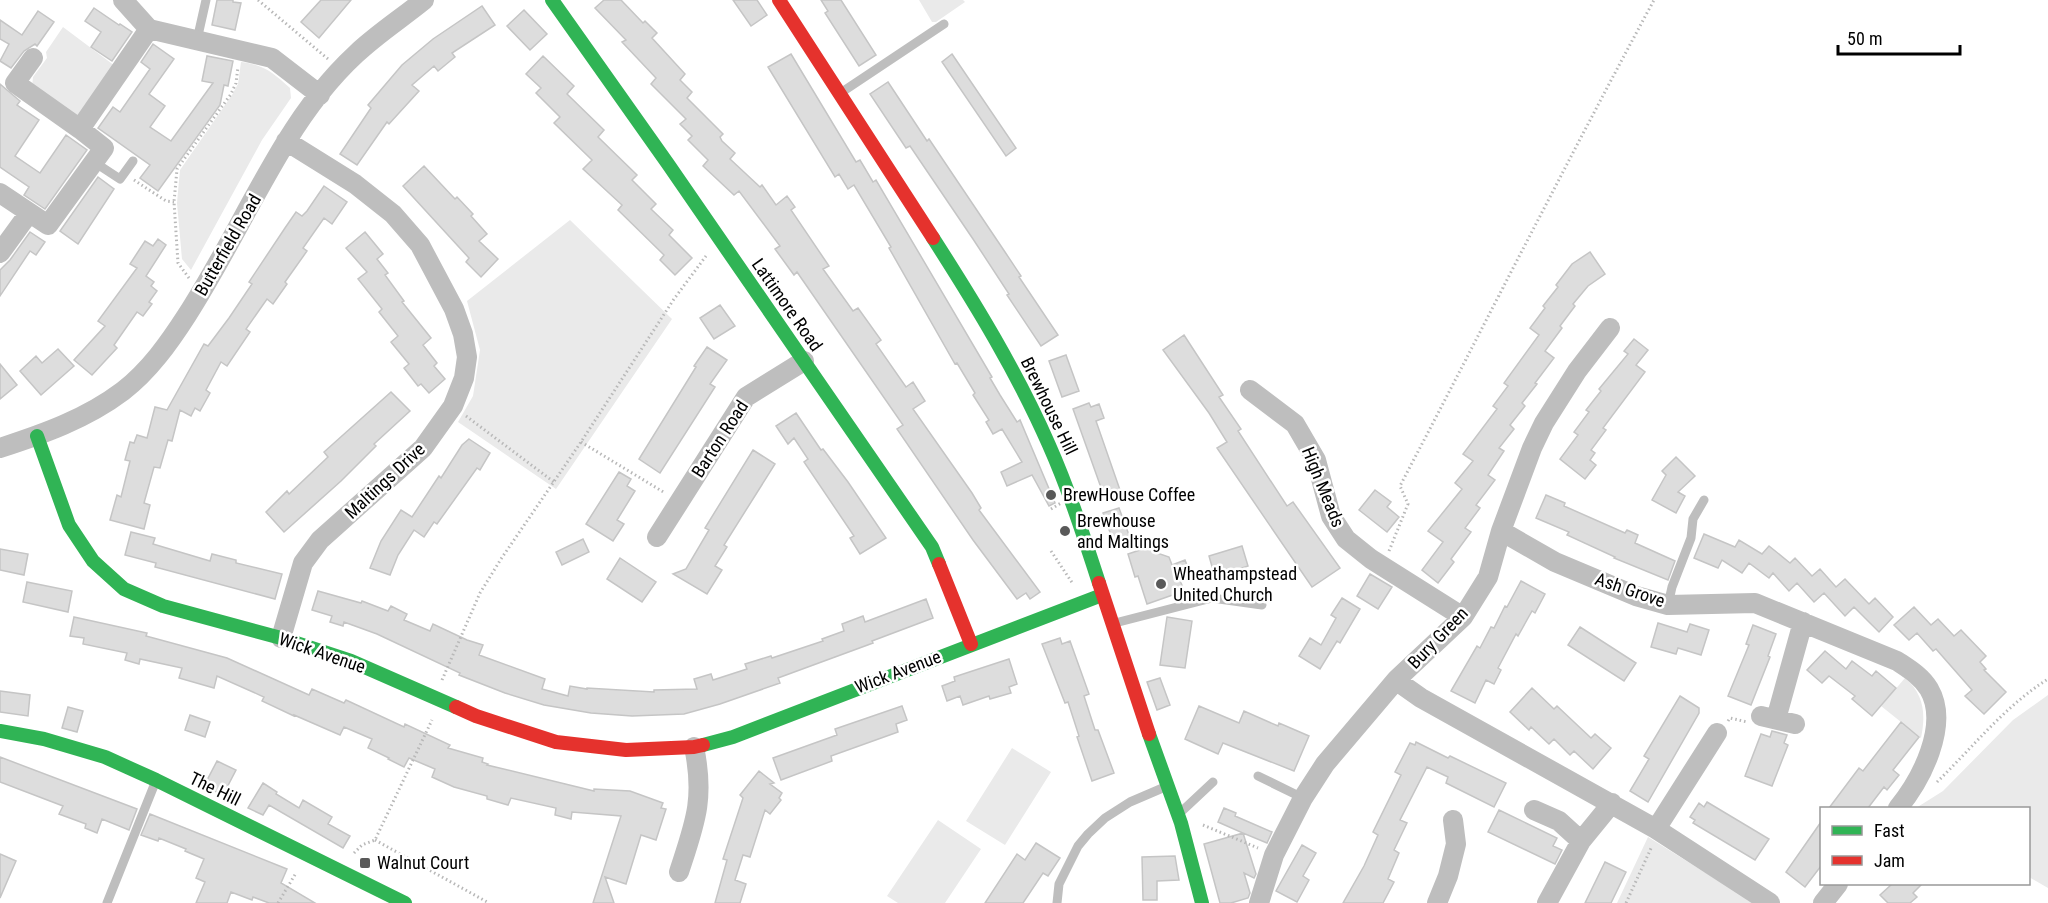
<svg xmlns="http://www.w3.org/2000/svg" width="2048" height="903" viewBox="0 0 2048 903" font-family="'Roboto Condensed',sans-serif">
<rect width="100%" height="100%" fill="#fff"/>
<path fill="#eaeaea" d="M919,0H963L965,2L936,22H932Z
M63,27L115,66L79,118L32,87L33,77L47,58L46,52Z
M241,62C265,65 273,73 290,88L291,98L262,140L191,270L182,259L177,203L180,170L232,95L238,84Z
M570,220L672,319L556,489L458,422L473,396L480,350L467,301Z
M1905,678C1924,694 1926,714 1921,738L1881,706Z
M2048,695V888L2029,877L2028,808H1916L1943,791L2013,720Z
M1012,748L1051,772L1005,845L966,821Z
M938,820L981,849L945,903H898L887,896Z
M1648,837L1754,903H1617Z"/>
<path fill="#ddd" stroke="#c5c5c5" stroke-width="1.5" d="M217,0H233V2L241,3L235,30L212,25Z
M321,0H351L319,38L301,22Z
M604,0H621L643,23L645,21L657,33L652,38L685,74L680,80L692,92L687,98L723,134L720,137L722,141L735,153L730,159L760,187L762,185L776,205L787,196L795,207L791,210L829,266L823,269L853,311L858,308L881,340L876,344L906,387L913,382L925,401L913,409L972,493L981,508L979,510L1040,592L1030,599L1026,593L1017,599L973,540L897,429L903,425L797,272L794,275L775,249L780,246L739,191L734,195L703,166L708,160L688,140L692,136L680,124L686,119L651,84L656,78L622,42L626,40L595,8Z
M733,0H757L767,15L751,26Z
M821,0H841L876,55L859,66L825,13L828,11Z
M482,6L495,25L452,53L455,57L438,71L434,66L412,85L419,91L389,124L387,122L357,165L340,154L371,108L368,105L402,65L433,39Z
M94,8L119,25L120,24L132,32L112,61L91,47L101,32L85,21Z
M524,10L547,34L530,50L507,26Z
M38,11L54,22L37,46L35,44L24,51L11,68L0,61L9,44L0,39V20L22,35Z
M153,44L174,59L149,94L165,106L150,127L171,141L213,83L202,81L207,56L233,61L228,86L224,85L220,105L158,191L140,178L150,165L98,128L113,107L120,112L150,69L141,62Z
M791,54L856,162L860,160L873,182L876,180L992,377L990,378L1000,395L1017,422L1020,420L1055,503L1049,506L1032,475L1007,486L1001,472L1022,462L1002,429L993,434L986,422L989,420L973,395L975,393L957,363L955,364L889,248L891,247L854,185L848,189L839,174L835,177L768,67Z
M952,54L1016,148L1006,156L942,62Z
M543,56L574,86L567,94L604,130L598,137L637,175L632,180L656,204L651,209L673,230L669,235L692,258L675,275L660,260L664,255L618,210L622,205L583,169L592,160L554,123L560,117L536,93L541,88L526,74Z
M888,82L927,141L929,139L1005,252L1021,276L1019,277L1058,335L1041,346L1007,295L1009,294L973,239L910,146L906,148L870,94Z
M0,84L20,101L17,105L39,120L15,156L40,173L66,135L87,150L45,209L24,195L29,187L0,167Z
M424,166L455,199L457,197L473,214L471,216L487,234L479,241L498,259L481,277L466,262L469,258L403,186Z
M98,177L114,189L78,244L60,231Z
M324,186L347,202L332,224L324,218L303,248L307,251L285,282L287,284L273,304L267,299L246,329L250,332L227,366L221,362L206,390L210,393L200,411L195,408L191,416L180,410L172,441L168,440L160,468L154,467L144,503L150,505L144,529L110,520L117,495L121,497L130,461L125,460L130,442L134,443L137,435L147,438L155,407L167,410L204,344L208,346L229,318L252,284L249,282L285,228L296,212L302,216L307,211Z
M30,232L45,242L36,255L30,251L0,296V270L10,260Z
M365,232L383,254L377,259L388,273L385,275L404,301L402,302L431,338L423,345L437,363L434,366L445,379L429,393L421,384L418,386L404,368L409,364L391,342L398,336L379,312L382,309L358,279L367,272L346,248Z
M158,239L166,245L146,276L154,282L151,286L157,291L149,302L152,304L143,316L137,312L114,345L117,348L92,375L74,360L105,326L98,321L137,268L130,264L145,241L153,246Z
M1590,252L1605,274L1588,286L1573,304L1575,306L1560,326L1562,328L1545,351L1554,358L1535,383L1537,384L1522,403L1525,406L1510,425L1514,429L1499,448L1504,451L1488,475L1495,480L1476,505L1480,508L1465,528L1471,532L1451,559L1454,562L1438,583L1422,570L1443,542L1428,531L1462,489L1455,483L1473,461L1463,454L1497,409L1493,406L1508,386L1504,383L1539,335L1530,328L1545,308L1543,306L1558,287L1556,285L1572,264Z
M720,305L735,326L714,339L700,318Z
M1184,335L1223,395L1219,397L1241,429L1238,431L1287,506L1293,502L1340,568L1312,587L1217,448L1227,442L1209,413L1163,350Z
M1634,339L1648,350L1636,365L1645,372L1603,428L1606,430L1591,450L1595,453L1590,460L1596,465L1585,479L1560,459L1578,435L1574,432L1589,412L1586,410L1601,391L1599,389L1628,354L1624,351Z
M707,347L727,360L710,384L715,387L660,473L639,459L696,367L694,366Z
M58,349L74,366L41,395L20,371L36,356L42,363Z
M1066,355L1079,391L1062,397L1049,361Z
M0,364L17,385L0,399Z
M391,392L410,411L374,444L376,446L341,481L284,532L266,512L287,491L289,494L328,457L324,452Z
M1089,403L1091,407L1099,404L1104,418L1096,421L1120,490L1104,496L1073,409Z
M796,413L821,450L823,449L848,482L886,538L860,554L850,538L854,536L804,462L808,459L794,438L788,444L776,426Z
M469,439L490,453L480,470L477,468L437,524L434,522L424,537L414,530L398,555L390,575L370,568L381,541L401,510L412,517L439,476L441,478L462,445Z
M753,450L775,464L724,545L727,547L715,566L722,570L707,594L673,574L686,569L709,530L705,528Z
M1676,457L1695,476L1678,492L1685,496L1676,513L1652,500L1666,475L1662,471Z
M619,472L631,479L627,486L635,491L617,520L624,524L613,541L586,524Z
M1375,490L1391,502L1387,507L1399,517L1387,532L1359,510Z
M1546,495L1565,503L1564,506L1625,533L1627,530L1638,535L1635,543L1675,561L1668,580L1614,558L1615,557L1567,535L1569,532L1536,518Z
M1119,508L1132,543L1116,549L1103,513Z
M131,532L155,538L153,544L210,561L212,554L236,560V563L282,574L275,599L155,567L156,563L125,555Z
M1704,534L1735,547L1739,540L1762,554L1769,546L1790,563L1795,558L1812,576L1820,569L1836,587L1845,579L1869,604L1875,598L1893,617L1879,632L1854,607L1845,616L1824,593L1814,602L1797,583L1789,591L1773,573L1769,578L1749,563L1742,573L1722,560L1718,568L1694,558Z
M583,539L589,552L562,565L556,552Z
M1155,545L1157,553L1169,557L1172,565L1185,560L1190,573L1179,577L1184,591L1147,604L1138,576L1135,577L1128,554Z
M1242,546L1248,566L1215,577L1209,556Z
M0,549L28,554L24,575L0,570Z
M620,558L656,582L642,602L607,579Z
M1370,574L1392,587L1378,609L1357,596Z
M1521,581L1545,594L1535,613L1532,611L1518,636L1516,634L1498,668L1501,670L1494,684L1486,680L1475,703L1451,691L1477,646L1480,648L1491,627L1494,628L1505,606L1507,607Z
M27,582L72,591L68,612L23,602Z
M318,591L361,603L362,601L388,611L391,606L407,614L404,620L430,631L433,624L467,640L483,645L479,655L545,679L542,689L568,696L570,686L587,689V688L654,692V690L697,689L694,679L711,674L713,680L747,669L745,664L771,656L772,658L823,641L822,639L844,631L842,624L863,616L865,622L926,599L933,618L872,641L873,643L778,678L780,683L720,704L684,714L632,716L591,713L544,705L505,693L459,675L460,673L377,634L344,622L343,626L330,622L332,616L312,610Z
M1342,598L1360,609L1340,643L1337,641L1320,669L1299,656L1310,638L1321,645L1336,618L1331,615Z
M1914,607L1931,625L1938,619L1954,636L1961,630L1986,656L1980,662L1986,669L1984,670L2006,692L1984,714L1965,696L1972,690L1936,649L1933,651L1917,633L1909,640L1894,625Z
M74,617L147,633L146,636L227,658L309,695L312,689L344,703L346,700L404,727L405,724L450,745L448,748L483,758L482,762L488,764L487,765L594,791V789L630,791L663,803L661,808L666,809L656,840L641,835L626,884L605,877L614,903H593L621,816L572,812L571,819L555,815L556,808L511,798L508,805L487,799V796L454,787L432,777L435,769L409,758L404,767L388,759L389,758L368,748L372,739L344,727L340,735L294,715V716L262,701L264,697L217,676L214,688L179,678L182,668L140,659L139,664L125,660L127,653L83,644L84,638L70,636Z
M1167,617L1192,621L1185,668L1160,665Z
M1658,623L1687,632L1690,624L1709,630L1701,655L1678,648L1676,654L1651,647Z
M1753,625L1776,634L1768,656L1770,657L1751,705L1728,696L1749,645L1746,644Z
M1580,627L1636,663L1624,681L1568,645Z
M1060,638L1062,644L1070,641L1089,694L1084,696L1095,730H1098L1114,773L1092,781L1077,737L1079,736L1068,702L1065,703L1042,644Z
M1825,651L1846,669L1852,661L1872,676L1876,671L1896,688L1872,716L1852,699L1855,696L1829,676L1822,683L1807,670Z
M1009,659L1017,684L1009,687L1011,693L990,699L989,696L963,705L960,696L947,701L942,686L955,681L954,677Z
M1160,678L1170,705L1157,710L1147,682Z
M1532,688L1554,709L1557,706L1591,738L1595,734L1611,748L1593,769L1574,751L1570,755L1554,739L1549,744L1531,727L1529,730L1510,712Z
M0,691L30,695L28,716L0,712Z
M1680,696L1699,708V713L1648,802L1630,791L1649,759L1644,756Z
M902,706L907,720L896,724L898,732L831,756L832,761L781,780L773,758L837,735L835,729Z
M1199,706L1239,723L1244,711L1278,726L1279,723L1309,736L1294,771L1223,743L1218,754L1185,739Z
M68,707L83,711L77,732L62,728Z
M190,715L210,722L205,737L185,730Z
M1901,722L1919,737L1893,770L1899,775L1887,790L1884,787L1868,808H1829L1859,768L1863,771Z
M1772,731L1787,735L1784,743L1788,745L1772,786L1745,776L1761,734L1770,737Z
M1416,742L1448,758L1450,756L1506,783L1494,807L1446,783L1448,777L1427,767L1400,820L1407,823L1394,850L1399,853L1388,879L1394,882L1383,903H1343L1364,866L1378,835L1373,832L1401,775L1395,772L1410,743L1415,745Z
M0,757L137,809L129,830L102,819L97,833L85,828L86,824L59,814L63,806L0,782Z
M217,761L236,770L223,795L204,786Z
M759,771L774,783L770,784L782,793L779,798L781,800L770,814L765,810L750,857L743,855L735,880L746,884L740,903H715L727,860L723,859L743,798L740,795Z
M263,783L277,792L276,794L299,808L303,800L332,817L328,824L350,836L343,848L269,805L263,815L248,808Z
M1707,802L1769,839L1755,860L1693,823L1695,820L1690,817L1699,803L1704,807Z
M1224,808L1236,813L1235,816L1272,832L1267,843L1243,833L1256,874L1254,878L1244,873L1250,893L1248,898L1231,903H1220L1204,844L1243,833L1218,822Z
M1499,810L1557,838L1553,846L1562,850L1555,864L1488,832Z
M150,814L287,869L281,883L315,903H269L253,897L252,900L231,892L227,903H196L205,882L196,878L204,859L185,851L186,849L159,838L158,841L141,835Z
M1821,822V866L1805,887L1786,872Z
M1036,843L1060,858L1048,876L1043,873L1023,903H985L1017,854L1025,860Z
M1302,845L1316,853L1303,876L1309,880L1297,902L1276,891Z
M0,854L16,861L0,898Z
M1175,856L1179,880L1157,881V900H1143L1142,857Z
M1605,862L1626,872L1611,903H1585Z
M1892,884H1922L1913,893L1917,897L1910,903H1888L1880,895Z"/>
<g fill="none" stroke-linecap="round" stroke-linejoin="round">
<path stroke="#b8b8b8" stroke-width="3" stroke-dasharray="1.5 3" stroke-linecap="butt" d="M258,0L328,59
M134,180L166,201L174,202
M189,278L178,263L174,202L177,169L231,94L236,83L238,67
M466,416L554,482
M581,442L665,493
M1051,551L1073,584
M1389,551L1408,504L1400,486C1485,324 1567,161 1654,0
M442,680L480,593L501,559L581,442L674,299L706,256
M1728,721L1730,718L1747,722
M1937,782C1973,747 2005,706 2048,679
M1203,825L1258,848
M375,840L489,903
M354,853L362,845L375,840L432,720
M278,903L296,873
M1626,903L1652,846"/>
<path stroke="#bebebe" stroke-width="9" d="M197,40L206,0
M842,92L944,24
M94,162L120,179L133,161
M1668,605L1672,587L1691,538L1693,519L1704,500
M1115,623L1212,598L1262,605
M1258,776L1303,798
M1182,811L1213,782
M107,903L155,783
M1057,903L1059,884L1078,846L1088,834L1105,818L1130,802L1165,787"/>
<path stroke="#bebebe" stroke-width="20" d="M123,0L149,29L272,58L320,95
M33,58L15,83L80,129L149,29
M0,193L48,225L104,148L80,129
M0,253L29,213
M1250,390L1295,424L1316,460L1331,516L1346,539L1371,559L1463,617
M0,448C43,434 86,419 123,391C149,371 169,343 187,315C223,259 251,199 286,142C305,111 330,78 356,54C377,34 402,18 424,0
M1501,531L1555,562L1636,596L1668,605L1755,603L1897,661C1909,669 1921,676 1929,689C1950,725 1921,780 1898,808
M657,537L746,397L804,361
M281,638L303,563L320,540L423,448L453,406L464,378L467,357L463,334L454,309L420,245L393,214L355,184L286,141
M1397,679L1404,686L1421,698L1656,829L1770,903
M1761,716L1795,724
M1776,719L1803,622
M1534,810L1559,821L1581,841
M1656,829L1717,733
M679,872C695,823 705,799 694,747
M1259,903L1274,855L1303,798L1325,764L1397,679L1463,617L1488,577L1501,531L1532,448L1544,423L1577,371L1610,328
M1437,903L1448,876L1456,844L1453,820
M1547,903L1581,841L1612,803
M1823,903L1838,884"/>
<path stroke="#30b455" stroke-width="14" d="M552,0L668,164L932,547L939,564
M933,238C976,305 1017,372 1049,445C1069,490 1084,537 1099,583
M37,436L69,525L93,561L124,589L163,606L281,638L351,661L456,707
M0,731L44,739L105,757L156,780L405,903
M1149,734L1181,823L1202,903
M703,745L733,737L1102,595"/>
<path stroke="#e5322d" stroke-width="14" d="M779,0L933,238
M939,564L971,644
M1099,583L1149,734
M456,707L476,716L556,742L626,750L694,747L703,745"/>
<path stroke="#b8b8b8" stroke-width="3" stroke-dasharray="1.5 3" stroke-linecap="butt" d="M1051,509L1061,503"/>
</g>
<g fill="#595959" stroke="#fff" stroke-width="2">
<circle cx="1051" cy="495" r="6"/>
<circle cx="1065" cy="531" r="6"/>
<circle cx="1161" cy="584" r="6"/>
<rect x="359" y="857" width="12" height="12" rx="3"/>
</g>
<g text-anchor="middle" stroke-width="5" stroke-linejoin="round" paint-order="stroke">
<g font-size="18" fill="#000" stroke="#fff">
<text transform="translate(228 245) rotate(-60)" y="6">Butterfield Road</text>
<text transform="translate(787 305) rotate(55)" y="6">Lattimore Road</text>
<text transform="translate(1049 406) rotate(64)" y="6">Brewhouse Hill</text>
<text transform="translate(720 439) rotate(-57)" y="6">Barton Road</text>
<text transform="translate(385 481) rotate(-43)" y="6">Maltings Drive</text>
<text transform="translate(1323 487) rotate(68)" y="6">High Meads</text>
<text transform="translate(1630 590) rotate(19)" y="6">Ash Grove</text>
<text transform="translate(1438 638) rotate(-46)" y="6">Bury Green</text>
<text transform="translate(322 653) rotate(19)" y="6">Wick Avenue</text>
<text transform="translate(898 672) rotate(-21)" y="6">Wick Avenue</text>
<text transform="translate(215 789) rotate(26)" y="6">The Hill</text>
</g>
<g font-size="18" fill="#000" stroke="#fff" text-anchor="start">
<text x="1063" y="501">BrewHouse Coffee</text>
<text x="1077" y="527">Brewhouse<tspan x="1077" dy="21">and Maltings</tspan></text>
<text x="1173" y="580">Wheathampstead<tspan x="1173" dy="21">United Church</tspan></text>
<text x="377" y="869">Walnut Court</text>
</g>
</g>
<rect x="1820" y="807" width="210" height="78" fill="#ffffff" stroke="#999999" stroke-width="1.5"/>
<rect x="1832" y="826" width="30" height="9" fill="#30b455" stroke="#999999" stroke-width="1.5"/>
<text x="1874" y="837" font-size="18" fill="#000000">Fast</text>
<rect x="1832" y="856" width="30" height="9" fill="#e5322d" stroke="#999999" stroke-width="1.5"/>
<text x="1874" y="867" font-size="18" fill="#000000">Jam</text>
<path d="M1838 45v9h122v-9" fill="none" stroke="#000000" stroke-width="3"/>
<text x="1847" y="45" font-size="18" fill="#000000" stroke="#ffffff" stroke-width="4.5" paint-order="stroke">50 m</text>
</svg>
